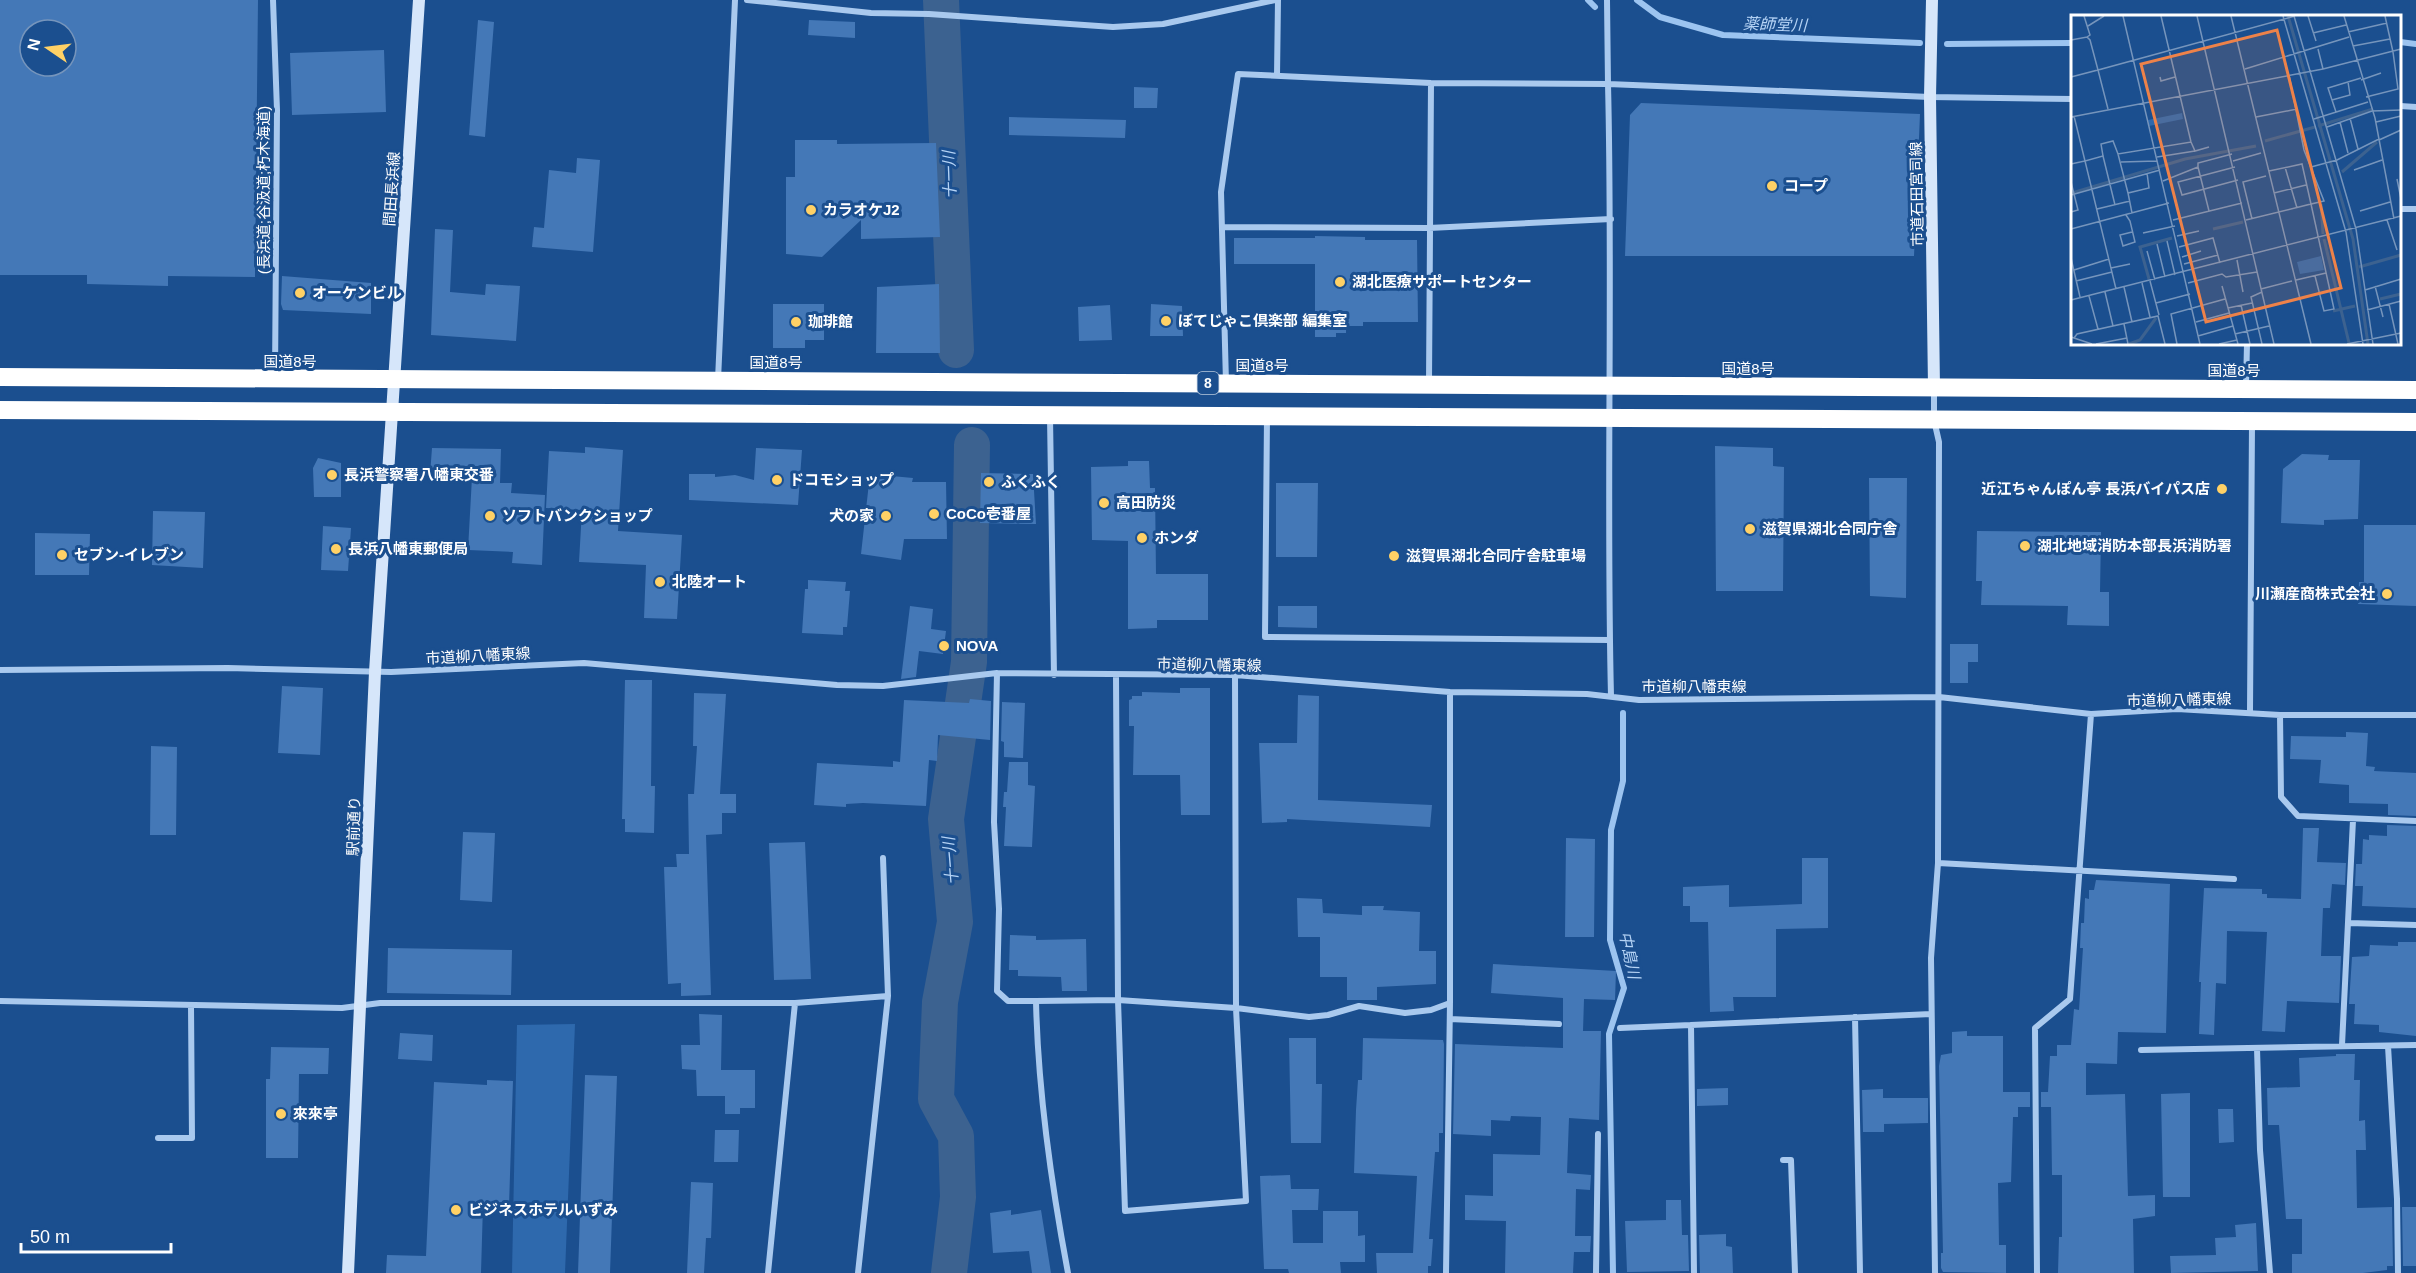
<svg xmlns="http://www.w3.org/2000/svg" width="2416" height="1273" viewBox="0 0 2416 1273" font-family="Helvetica,'Noto Sans JP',sans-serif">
<rect width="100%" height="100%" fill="#1b4f8f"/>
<path fill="#2e69ad" d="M575,1024L565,1273H512L517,1025Z"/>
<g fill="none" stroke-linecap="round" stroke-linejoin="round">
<path stroke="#9cc4f0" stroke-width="6" d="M1588,0L1595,7
M1637,0L1660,17L1723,35L1920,43
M2400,42L2416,44
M1947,44L2072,43
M1613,1273L1609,1034L1624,988L1610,940L1611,830L1623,781V713"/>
<path stroke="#3c6290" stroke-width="36" d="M941,0L956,350
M949,1273L958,1197L956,1136L936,1099L940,1002L955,922L946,819L969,662L972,445"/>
</g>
<path fill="#4478b7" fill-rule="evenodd" d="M0,0H258L255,277L168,276V286L87,284V275H0ZM30,30H66V66H30Z
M478,20L494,22L485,137L469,135Z
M809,20L855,22V38L808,35Z
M384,50L386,112L292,115L290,53Z
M1134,87L1158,88L1157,108H1134Z
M1641,103L1920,114L1914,256H1625L1630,115Z
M1009,117L1126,120L1125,138L1009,135Z
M795,140H837V144L936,143L940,237L861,239V220L822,257L786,254V177H795Z
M577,158L600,160L593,252L532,247L534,227L544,228L549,170L576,173Z
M435,229L453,230L450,292L485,295L486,284L520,286L516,341L431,335Z
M1315,236L1365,237V240H1417L1418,322H1363V326H1346V333H1336V337H1315V264H1234V238H1315Z
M282,276L371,283V314L283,310L281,304Z
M939,284L940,353H876L877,287Z
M773,304H824V340H805V348H773Z
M1151,304L1182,306L1183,336H1150Z
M1110,305L1112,340L1079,341L1078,307Z
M1715,446L1773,448V466L1784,467L1783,591H1716Z
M585,447L623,450L618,531L682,535L677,619L644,618L646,565L579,562L582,510L546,508L549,451L585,453Z
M432,448L501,449L500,483H512L511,493L545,495L542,565L512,563L513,552L468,550L472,477L430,475Z
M756,448L802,450L798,505L689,500V474H715V477L735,475L754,480Z
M2302,454L2329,455L2328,460H2360L2358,519L2324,520V525L2281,523L2283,469Z
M318,458L341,463V497H314L313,468Z
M1128,461H1149L1150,488H1155L1156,574H1208V620H1157V628L1128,629V541L1092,540L1091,467L1128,466Z
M981,473L1033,474L1036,524L980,523Z
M870,474L913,478L912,482H946L947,539H904L901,560L861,554Z
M1869,478H1907L1906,598L1870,596Z
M1276,483H1318L1317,557H1276Z
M153,511L205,512L203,568L152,565Z
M2364,525H2416V606L2358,604L2359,582H2364Z
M323,526L351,528L348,571L321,570Z
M1977,531L2101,532L2100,592H2109V626L2067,625L2068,606L1981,605L1982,581H1976Z
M35,533L90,534L89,575H35Z
M808,580L846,582L845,591H850L847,627H843V635L802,633L805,589H808Z
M910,606L933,609L931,629L946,631L943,654L919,651L916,677L901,679Z
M1278,606H1317V628L1278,627Z
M1950,644H1978V662H1968V683H1950Z
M625,680H652L651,786H655L654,833L625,832V819H622Z
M282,686L323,688L320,755L278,753Z
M1180,688H1210V815H1181L1180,775H1133L1134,726H1129V700L1132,699V696H1142V692L1180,693Z
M694,693L726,694L720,794H736V813H722V834L706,835L711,995L681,996V983L668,984L664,867H677L676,854H689L688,794H694L697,746H693Z
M1298,695L1319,696L1318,800L1432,805L1430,827L1287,819V822L1262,823L1259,743H1297Z
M970,699L991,701L990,740L938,735L937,761L929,760L926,806L863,803L846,804V807L814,805L817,763L893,767V761L900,762L904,700L969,703Z
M1002,702L1025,703L1023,758L1004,757V742L1001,741Z
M2346,732L2368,733L2366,766L2375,767L2374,771L2416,773V816L2388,815V804L2349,803V785L2319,783L2321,760L2290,759L2291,736L2346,737Z
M151,746L177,747L176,835H150Z
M1009,762H1028V785L1035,786L1032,847L1004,846L1006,807H1003L1004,792H1007Z
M2387,825L2416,826V908L2362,906L2363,886H2355L2356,864H2362L2363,839L2369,840V835L2387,836Z
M2303,828H2319L2317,862L2346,863L2345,885L2332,884L2330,908H2323L2321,956H2341L2339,1003L2287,1001L2285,1032L2262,1031L2267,932L2227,931L2226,984L2216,983L2214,1035L2199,1034L2201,982H2199L2204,888L2262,889V894H2267V898L2301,899Z
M463,832L495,833L492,902L460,900Z
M1566,838L1595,839L1594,937H1565Z
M805,842L811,979L774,980L769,843Z
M1802,858H1828V928L1776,929V997H1733L1734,1011L1710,1012L1708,922H1690V906H1683V887L1729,885V907L1802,904Z
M2096,880L2170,884L2166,1033L2118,1032L2117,1064L2086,1063V1095L2125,1094L2128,1196L2155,1195V1216L2133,1219L2134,1273H2058L2059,1237H2062V1175H2052L2051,1107H2041V1092H2048L2050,1056H2057V1045H2071L2074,1009L2079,1010L2083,948H2080L2081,923H2084L2085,898L2089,899V890H2094Z
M1297,898L1322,899L1323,913L1362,915V906H1384L1383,910L1420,912L1419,951H1436V984L1377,987V1000H1347V977H1320V937H1298Z
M1010,935L1036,936V940L1086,939L1087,991H1062L1061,977L1018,976V970H1009Z
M2398,942H2416V1036L2379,1032V1025L2354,1024L2355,1004H2349L2352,957L2369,956L2370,945L2398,946Z
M388,948L512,950L511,995L387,993Z
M1493,964L1616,971L1615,1000L1584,999L1583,1031H1601L1599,1120L1569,1118L1567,1173L1591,1175L1590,1190L1576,1189L1575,1236H1591L1590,1252H1574L1573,1273H1505L1506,1221L1465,1220V1195L1493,1196V1154L1540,1155L1541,1117L1511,1116L1510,1121L1491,1120V1136L1453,1134L1455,1044L1563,1048V998L1491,993Z
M699,1014L722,1015L721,1070H755V1108H740V1114H725V1096H697L696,1070L682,1069L681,1045H700Z
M1967,1031V1036H2003V1092H2030V1107H2018V1117H2013L2011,1182L1998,1183L1999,1245H2006V1273L1943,1272L1941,1268V1253H1943L1939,1066L1941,1055L1952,1053V1032Z
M400,1033L433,1035L432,1061L398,1059Z
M1289,1038H1316V1084H1322L1321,1143H1291Z
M1363,1038L1443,1040L1444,1044L1443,1133H1439V1152H1435L1429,1239H1433L1431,1266H1428V1273H1377L1376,1253H1413L1417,1176L1354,1173L1356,1110L1358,1080H1362Z
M271,1047L329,1048L328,1074H299L298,1158H266V1079H270Z
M2336,1054H2355L2354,1080H2360L2359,1121L2365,1120L2366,1150H2356L2357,1208L2392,1207L2393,1266H2387V1270L2363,1273H2292V1254H2302V1219H2286L2279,1125H2268L2267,1088L2300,1087L2299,1058L2336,1056Z
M585,1075L617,1076L610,1273H578Z
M487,1080L513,1081L509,1206L483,1205L481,1273H386L387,1255L426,1256L434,1082L487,1085Z
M1728,1088V1105L1697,1106V1089Z
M1883,1089V1098H1928V1123L1884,1124V1132H1863L1862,1090Z
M2190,1093V1197H2163L2161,1094Z
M2218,1109H2233L2234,1142L2219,1143Z
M715,1130H739L738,1162H714Z
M1290,1175L1291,1189H1319L1318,1210H1292L1293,1243H1323V1211H1358V1236L1365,1235V1262H1340L1341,1273H1289L1288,1269H1264L1260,1176Z
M691,1182L713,1183L711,1238H706L704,1273H687Z
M1666,1200H1681L1682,1235H1688L1689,1271L1627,1272L1625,1221L1666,1220Z
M2402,1207H2416V1266H2403Z
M1011,1210V1215L1041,1210L1051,1273H1032L1029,1251L993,1253L990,1213Z
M2256,1223L2258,1271L2171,1273L2170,1256L2216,1255L2215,1238L2236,1237L2235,1225Z
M1726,1234V1246L1732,1247L1733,1273H1700L1699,1235Z"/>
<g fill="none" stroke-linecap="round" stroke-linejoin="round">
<path stroke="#a9c9ee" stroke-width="6" d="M273,0L277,110L275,377
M747,0L871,13L929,14L1113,27L1163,24L1275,0
M1277,76L1278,0
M2400,106L2416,107
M2400,209H2416
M1223,227L1429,228L1611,219
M718,380L735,0
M1226,383L1221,192L1238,74L1431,83L1608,84L1607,0
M1429,383L1431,83
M2246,386L2247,344
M1934,390V420L1939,442L1938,863L1931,958L1935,1273
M1050,417L1054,675
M1267,417L1265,637L1609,640
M0,670L228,668L391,672L584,663L837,685L883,686L997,673L1235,675L1450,692L1587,694L1639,700L1939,697L2091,714L2177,709L2280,715H2416
M997,673L994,822L999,909L997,991L1008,1001H1036C1038,1093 1051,1183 1068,1273
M1116,676L1118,1000L1125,1211L1246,1201L1236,1008L1235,675
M1611,696C1606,492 1613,288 1608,84L1930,97L2072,99
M2250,711L2252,424
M2280,715L2281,797L2298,816L2416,821
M1938,863L2234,879
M2349,923L2416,925
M0,1001L342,1008L380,1003H795
M1036,1001L1118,1000L1236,1008L1309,1017L1328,1015L1359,1006L1405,1013L1431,1010L1450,1003
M1855,1017L1860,1273
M1450,1019L1559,1024
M1620,1028L1691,1025
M2342,1045L2353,820
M2388,1046L2397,1199L2398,1273
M2257,1048L2260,1150L2270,1273
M2141,1050L2416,1045
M158,1138H192L191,1005
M1783,1160H1791L1795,1273
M768,1273L795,1003L888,996L883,858
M858,1273L888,996
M1446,1273L1450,1003V692
M1596,1273L1598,1134
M1694,1273L1691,1025L1931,1014
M2037,1273L2035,1028L2070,999L2091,714"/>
<path stroke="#d6e6fa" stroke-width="12" d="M1932,0L1930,97L1934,387
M348,1273L375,672L419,0"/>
<path stroke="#fff" stroke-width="18" d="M0,377L2416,390
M0,410L2416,422"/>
</g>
<g fill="#ffd166" stroke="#1b4f8f" stroke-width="2">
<circle cx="1772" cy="186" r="6"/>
<circle cx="811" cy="210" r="6"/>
<circle cx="1340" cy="282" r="6"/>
<circle cx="300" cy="293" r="6"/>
<circle cx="1166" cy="321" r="6"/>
<circle cx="796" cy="322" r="6"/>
<circle cx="332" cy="475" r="6"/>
<circle cx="777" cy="480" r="6"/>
<circle cx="989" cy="482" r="6"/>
<circle cx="2222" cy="489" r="6"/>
<circle cx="1104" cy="503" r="6"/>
<circle cx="934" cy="514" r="6"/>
<circle cx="490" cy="516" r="6"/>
<circle cx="886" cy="516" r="6"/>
<circle cx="1750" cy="529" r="6"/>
<circle cx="1142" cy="538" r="6"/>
<circle cx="2025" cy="546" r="6"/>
<circle cx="336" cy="549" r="6"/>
<circle cx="62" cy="555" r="6"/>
<circle cx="1394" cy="556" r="6"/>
<circle cx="660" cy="582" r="6"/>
<circle cx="2387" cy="594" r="6"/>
<circle cx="944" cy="646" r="6"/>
<circle cx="281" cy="1114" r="6"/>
<circle cx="456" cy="1210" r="6"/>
</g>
<g text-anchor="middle" stroke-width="6" stroke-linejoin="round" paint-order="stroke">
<rect fill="#1b4f8f" stroke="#bbcadd" stroke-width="1.5" x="1197.5" y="372" width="21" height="22" rx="4.5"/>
<g font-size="14" font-weight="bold" fill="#fff">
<text x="1208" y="388">8</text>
</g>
<g font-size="15" font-weight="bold" fill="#fff" stroke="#1b4f8f" text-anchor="start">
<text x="1784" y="191">コープ</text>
<text x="823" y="215">カラオケJ2</text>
<text x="1352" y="287">湖北医療サポートセンター</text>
<text x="312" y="298">オーケンビル</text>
<text x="1178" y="326">ぼてじゃこ倶楽部 編集室</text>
<text x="808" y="327">珈琲館</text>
<text x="344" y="480">長浜警察署八幡東交番</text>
<text x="789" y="485">ドコモショップ</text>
<text x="1001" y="487">ふくふく</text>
<text x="2210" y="494" text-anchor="end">近江ちゃんぽん亭 長浜バイパス店</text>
<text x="1116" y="508">高田防災</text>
<text x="946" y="519">CoCo壱番屋</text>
<text x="502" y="521">ソフトバンクショップ</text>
<text x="874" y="521" text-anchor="end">犬の家</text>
<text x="1762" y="534">滋賀県湖北合同庁舎</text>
<text x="1154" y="543">ホンダ</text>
<text x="2037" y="551">湖北地域消防本部長浜消防署</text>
<text x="348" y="554">長浜八幡東郵便局</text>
<text x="74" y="560">セブン-イレブン</text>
<text x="1406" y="561">滋賀県湖北合同庁舎駐車場</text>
<text x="672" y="587">北陸オート</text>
<text x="2375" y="599" text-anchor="end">川瀬産商株式会社</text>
<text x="956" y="651">NOVA</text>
<text x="293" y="1119">來來亭</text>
<text x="468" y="1215">ビジネスホテルいずみ</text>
</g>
<g font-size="15" fill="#fff" stroke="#1b4f8f">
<text transform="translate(392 189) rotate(-86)" y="5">間田長浜線</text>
<text transform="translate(264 190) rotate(-90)" y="5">(長浜道;谷汲道;朽木海道)</text>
<text transform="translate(1917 194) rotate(-91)" y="5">市道石田宮司線</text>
<text x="290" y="367">国道8号</text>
<text x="776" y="368">国道8号</text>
<text x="1262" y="371">国道8号</text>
<text x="1748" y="374">国道8号</text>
<text x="2234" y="376">国道8号</text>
<text transform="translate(478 656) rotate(-3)" y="5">市道柳八幡東線</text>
<text transform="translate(1209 665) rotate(1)" y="5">市道柳八幡東線</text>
<text x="1694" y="692">市道柳八幡東線</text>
<text transform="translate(2179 700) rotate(-1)" y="5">市道柳八幡東線</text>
<text transform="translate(354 826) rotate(-88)" y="5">駅前通り</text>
</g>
<g font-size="16" font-style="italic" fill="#b5d3f5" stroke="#1b4f8f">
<text transform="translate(1775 24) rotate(2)" y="6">薬師堂川</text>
<text transform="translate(949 175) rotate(-92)" y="6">十一川</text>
<text transform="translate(950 861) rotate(-95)" y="6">十一川</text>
<text transform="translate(1630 955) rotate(78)" y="6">中島川</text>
</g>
</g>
<g transform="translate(2071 15)">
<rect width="330" height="330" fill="#1b4f8f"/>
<path d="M111,98L112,104L78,111L77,105ZM250,241L253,255L229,259L226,247Z" fill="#2e69ad"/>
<path fill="none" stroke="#3c6290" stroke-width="3" d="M217,1L282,224L297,329M247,111L302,94M194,126L244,112M271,157L306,127M1,178L114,144L185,131M250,189L252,219M142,214L172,207M253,224L278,328M288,252L330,240M78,264L69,232L101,223M309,284L330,279M262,296L284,291M58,329L69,325L85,303"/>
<path fill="none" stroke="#7695bc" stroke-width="1.5" d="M13,1L19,20L16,22M52,1L129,329M90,1L120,127M126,1L203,329M160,1L240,329M212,1L275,217L292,329M223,1L285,214L302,329M237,1L245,26M273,1L304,103L323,204M314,1L322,37M17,11L33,1M277,17L316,8M242,18L275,10M0,25L16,22L19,25L27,55L224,1M282,31L319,24M247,34L252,54M174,54L278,22M0,62L27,55L37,94M89,62L90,66L104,62M290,65L310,58M295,82L327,74L322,37M261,85L279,80L277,67M265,97L257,73L290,63M0,102L252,54L330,34M185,102L226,94M279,103L287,134M243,104L297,87M269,107L277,138M305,107L330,101M256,112L301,96L330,95M308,125L330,115M47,139L57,178L78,173L76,158M32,141L44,190M86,142L124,136M162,146L190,138M50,147L86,146M0,149L14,146L3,101M127,152L138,196M164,152L107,167L111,180L167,165M214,152L226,193M240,152L266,145L308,124M283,155L311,145M198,156L231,149L240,189L253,186L233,135L218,60M326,164L330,184M92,166L127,152V148L161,139M0,167L7,195L0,197M57,178L61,198M203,178L235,170M0,180L89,155M26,194L59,186M289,196L319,187M55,200L59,206L64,227L52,231L49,220L61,217M181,204L172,167L195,161M102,205L171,188M175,205L240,189L263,294L253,296L244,261M316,205L326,235M0,214L98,188M72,218L104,211M106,221L128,216M96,226L104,260M86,229L94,262M108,232L142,223L149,248M76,236L84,265M111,242L130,236M0,243L9,282M166,245L172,277M113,249L147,240M40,253L59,249M3,255L38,244M225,265L255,258M5,266L41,257M79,266L88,300M71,268L79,302M117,268L151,259L155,262L186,257M151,271L167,329M304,271L312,302M53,272L61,307M45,274L14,146L32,141L30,129L42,126L47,139L120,127L124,136L138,132M190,274L221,266M294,275L330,264M34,277L42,311M191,277L180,282L191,329M18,281L27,314M0,285L330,201M85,288L119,279M318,289L327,329M170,290L179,329M157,293L181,288M296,295L330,286M125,307L158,298M53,309L57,329M164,319L198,311M127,321L162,311M0,322L21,329M3,323L6,319L87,301L94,329M25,329L56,323M106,329L100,299L154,284M148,329L166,325M276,329L330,318"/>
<path fill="#ee8249" fill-opacity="0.15" stroke="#ee8249" stroke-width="3" d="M206,15L270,273L135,307L70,49Z"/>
<rect width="330" height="330" fill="none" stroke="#fff" stroke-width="3"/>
</g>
<g transform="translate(48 48) rotate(284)"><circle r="28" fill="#1b4f8f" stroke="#7695bc" stroke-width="1.5"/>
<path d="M0-4.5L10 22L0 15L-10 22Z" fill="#ffd166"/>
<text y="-9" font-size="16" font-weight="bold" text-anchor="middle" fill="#ffffff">N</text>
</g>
<path d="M21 1243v9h150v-9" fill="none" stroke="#ffffff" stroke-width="3"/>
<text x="30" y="1243" font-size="18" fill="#ffffff" stroke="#1b4f8f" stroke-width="4.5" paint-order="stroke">50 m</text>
</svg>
